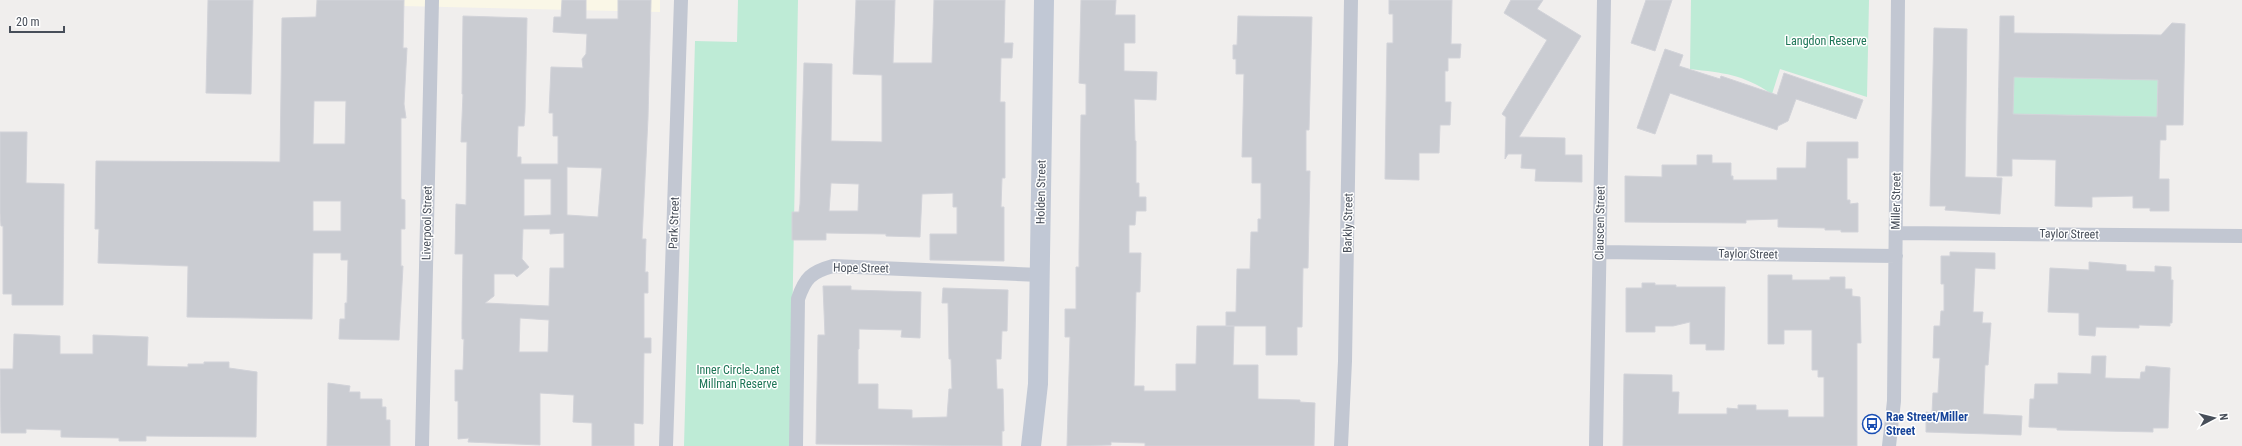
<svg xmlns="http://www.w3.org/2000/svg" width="2242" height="446" viewBox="0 0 2242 446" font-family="'Roboto Condensed',sans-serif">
<rect width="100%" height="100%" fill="#f0eeed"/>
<path fill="#faf7e7" d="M317,0H660V12L316,4Z"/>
<path fill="#beebd6" d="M738,0H798L790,446H684L695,41L737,42Z
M1691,0H1869L1867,97L1780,69L1772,94C1742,74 1724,73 1690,69Z
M2013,77L2158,80L2157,117L2013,114V104H1998V88H2013Z"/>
<path fill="#caccd2" stroke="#d2d3d9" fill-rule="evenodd" d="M208,0H253L251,94L206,93Z
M317,0H404L403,48H407L404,104L406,118H401V199L405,200V229H401V266H403L399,340L339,339L340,319H345V303H347L348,260H341V253H313L312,319L187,317L188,266L98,263L99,229H95L96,161L280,162L282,18L316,17ZM314,101H346L345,144H313ZM313,201H341V231H313Z
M562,0H586V19H618V0H651L648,118L642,239H646L645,272H648V293H644V338H651V353H644L643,424L634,423V446H592V423L573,422L574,395L540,393V445L468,442L469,438L458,439V401H455V370H463L464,339H462V323L463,254H455L456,204L466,205L467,142H461L463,94H462L463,16L527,18L525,112L524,126H518L517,157H521V164H558V136H553V113H549L551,67L583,68L582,59L586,54L587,34L553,32L554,17H561ZM567,167L602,168L598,217L567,215ZM524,179H551V215L524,216ZM523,229H550V234L564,233V268H550L549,306L485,303L494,296V274H514L517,277L529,267L522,259ZM520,318L549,320L548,352H519Z
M856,0H895L893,63H932L934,0H1005L1004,43H1013L1012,58H1001L1000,102H1005V178H1002L1001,207H1004V261L930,260V234H957V207H953V193L922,194L920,237L886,236V234L826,233V240H792V212H799L800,204L804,63L832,64L831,141L882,142V75L853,74ZM831,183L859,184L858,211H829Z
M1081,0H1116L1115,15H1135V43H1124V71L1157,72L1156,100L1134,99L1135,141H1136V183H1139V197H1146V211H1136L1135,225H1129V253H1141L1140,292H1136L1134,386H1144V391H1176V364H1196L1197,326H1234L1233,365H1258V399L1300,400V402L1315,403L1314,446H1145V443L1111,442V445L1067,446L1070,337H1065V309H1076V267H1079V253L1081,115H1086V84L1079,83Z
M1389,0H1452L1451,44H1461L1460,58H1448V71H1445V102H1451L1450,125H1440L1439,153H1419V180L1385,179L1387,43H1393V14H1389Z
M1511,0H1543L1537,9L1581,36L1519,137L1565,138V155H1582V182L1535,181L1536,169L1521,168L1522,154H1508L1505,159L1506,117L1502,114L1547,40L1504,13Z
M1646,0H1672L1655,51L1631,43Z
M1238,16L1312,17L1309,130H1306V171H1310L1308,268H1303L1302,327H1297V355H1266V326H1226V312H1236L1237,269H1250L1251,232H1258V219H1261V183H1252V157H1242L1244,74H1236V59H1233V45H1237Z
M2000,16H2014V33L2161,35L2172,23L2185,24L2183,125H2166V140H2160L2159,179H2169V211H2150V208H2133V196L2092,197V207L2055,206L2056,160L2012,159V176H1997ZM2014,77L2158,80L2157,117L2013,114Z
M1934,28L1967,29L1965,177L2002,178L2000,214L1945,210L1946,206H1930Z
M1665,49L1683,55L1679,66L1720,79L1721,76L1777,95L1784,73L1863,100L1856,119L1796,99L1788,121L1778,126L1777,130L1670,93L1655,134L1637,128Z
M0,132H27L26,183L64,184L63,305H12V294H3V226H1L0,213Z
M1807,142H1858V158H1847V200H1850V204L1858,203V232H1841V230H1825V228L1778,227V219L1746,220V223L1625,222V176L1662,177V165H1697V155H1712V163H1731V176H1733V180H1777V168H1806Z
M1950,252L1995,253V269L1975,268L1973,312H1983L1982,323H1991L1988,365H1985L1983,414L2022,416L2021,435L1926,432V412L1932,413L1933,393H1938L1940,358H1933L1934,326H1940L1941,311H1944V284H1941V256H1950Z
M2089,262L2126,265V271L2155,272V266L2171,267V280H2173L2172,323H2170V326L2139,325V328L2096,327L2095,336L2079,335V313L2048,312L2050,268L2089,270Z
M1768,275H1792V280H1830V277H1845V289H1852V296L1860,297L1861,343H1857V446H1623L1624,374L1672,375V392H1679L1678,414H1727V408L1738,409V405H1756V410H1788V417H1824V377H1818V370H1812V330H1784V344H1768Z
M1642,283H1655V285H1676V287H1725L1724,350H1706V344H1690V322L1673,326H1655V332H1626V288H1642Z
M823,286H851V290L921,292L920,338L901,337L902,330L859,329V349H858V384H878V409L912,410V418L947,417L949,389H952L951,359H949L948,303H942L943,288L1008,290L1007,331H1002L1001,359H996L997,389H1003L1004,431H1002V446L816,444L818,335H825Z
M14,334L60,336V354H93V335L148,337L147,366L188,367V364H204V362H229V368L257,372L256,437L146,436V441H119V438L61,437V430L26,429V433H1L0,369H13Z
M2092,356H2106L2105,378L2140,379L2141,372H2145L2146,366L2170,368L2168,428H2153V432L2057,430V428L2029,427L2030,399H2034L2035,384H2058V373L2091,374Z
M328,383L350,386L349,392H360V399H382V407H386V420H390V446H327Z"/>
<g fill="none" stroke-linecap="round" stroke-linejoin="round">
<path stroke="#c2c7d2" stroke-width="14" d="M1896,233L2242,236
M1600,252L1896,256
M422,446L432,0
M666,446L681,0
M796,446L798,299C805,278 811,272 833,266L1040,275
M1341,446L1345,361L1351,0
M1596,446L1604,0
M1889,446L1894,401L1898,0"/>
<path stroke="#c1c8d5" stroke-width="20" d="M1031,446L1038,384L1044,0"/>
</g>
<defs>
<symbol id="bus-ring" viewBox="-11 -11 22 22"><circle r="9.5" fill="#fff" stroke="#1a4fb4" stroke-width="1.5"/><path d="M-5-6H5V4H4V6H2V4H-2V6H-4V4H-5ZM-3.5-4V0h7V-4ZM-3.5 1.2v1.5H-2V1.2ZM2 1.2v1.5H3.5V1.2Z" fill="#1a4fb4"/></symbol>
</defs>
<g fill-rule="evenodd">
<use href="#bus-ring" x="1861" y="413" width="22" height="22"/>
</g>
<g text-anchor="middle" stroke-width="3" stroke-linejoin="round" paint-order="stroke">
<g font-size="12" fill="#1d7556" stroke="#fff">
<text x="1826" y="45">Langdon Reserve</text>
<text x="738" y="374">Inner Circle-Janet<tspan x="738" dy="14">Millman Reserve</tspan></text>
</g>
<g font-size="12" fill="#474e59" stroke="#fff">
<text transform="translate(1041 192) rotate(-89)" y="4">Holden Street</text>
<text transform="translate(1896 201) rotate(-89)" y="4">Miller Street</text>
<text transform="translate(427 223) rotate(-89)" y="4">Liverpool Street</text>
<text transform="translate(674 223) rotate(-88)" y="4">Park Street</text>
<text transform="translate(1348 223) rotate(-89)" y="4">Barkly Street</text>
<text transform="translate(1600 223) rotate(-89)" y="4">Clauscen Street</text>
<text transform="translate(2069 234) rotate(1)" y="4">Taylor Street</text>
<text transform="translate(1748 254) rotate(1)" y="4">Taylor Street</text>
<text transform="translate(861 268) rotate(1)" y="4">Hope Street</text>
</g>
<g font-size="12" font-weight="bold" fill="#164399" stroke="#fff" text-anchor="start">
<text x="1886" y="421">Rae Street/Miller<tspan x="1886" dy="14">Street</tspan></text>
</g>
</g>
<g transform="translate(2214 418) rotate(83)" stroke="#ffffff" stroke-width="3" paint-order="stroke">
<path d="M0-3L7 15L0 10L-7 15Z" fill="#474e59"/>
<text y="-6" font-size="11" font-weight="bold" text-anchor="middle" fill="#474e59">N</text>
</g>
<path d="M10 26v6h54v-6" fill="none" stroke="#474e59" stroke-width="2"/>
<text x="16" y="26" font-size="12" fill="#474e59" stroke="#ffffff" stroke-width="3" paint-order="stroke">20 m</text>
</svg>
